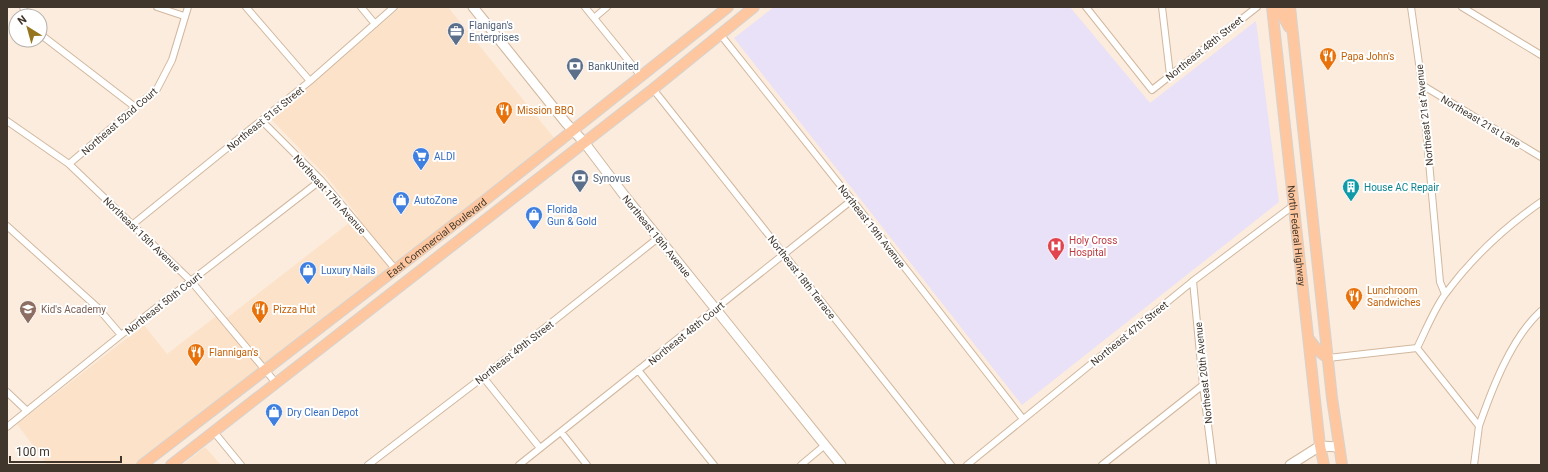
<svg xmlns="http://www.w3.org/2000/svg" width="1548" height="472" viewBox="0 0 1548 472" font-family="Roboto,sans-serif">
<rect width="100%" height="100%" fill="#fcecdd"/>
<path fill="#fce2c8" d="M401,7H448L555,139L403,259L138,465H45L46,463L17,424L144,325L167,354L215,317H228L358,216L327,177L271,119Z
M205,447L221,465H182Z"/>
<path fill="#e8e1f7" d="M774,7H1070L1150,103L1256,21L1279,202L1022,405L734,38Z"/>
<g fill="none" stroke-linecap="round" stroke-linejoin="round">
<defs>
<path id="street" d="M23,7L26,16
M157,7L184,16
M246,7L310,81
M361,7L375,24
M585,7L641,76
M1086,7L1152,90L1257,7
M1162,7L1170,75
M1411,7L1422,85L1440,282L1445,294
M1462,7L1541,55
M594,18L607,7
M40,34L135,107
M720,34L852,200L1023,419
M1422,85L1541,157
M653,89L951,465
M7,121L69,164L191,281L276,383
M262,121L321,180L396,270
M69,164L157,89L172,60L188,7
M132,225L310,81L394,7
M7,226L97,307L121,335
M1193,281L1203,385L1213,465
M1417,348C1425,332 1435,307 1446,293C1472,258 1505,227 1541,202
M1417,348L1479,426L1474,465
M1328,358L1417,348
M638,370L714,465
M483,377L540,448
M7,392L27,411
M1479,426C1492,389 1511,338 1541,311
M7,427L121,335L321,180
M214,432L241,465
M561,432L587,465
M368,465L483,377L658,238
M519,465L852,200
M801,465L825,445
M967,465L1193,281L1294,205
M1102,465L1203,385"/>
<path id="secondary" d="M473,7L566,123L584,142L624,195L841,465
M1290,465L1320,446L1339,447"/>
<g id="primary">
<path id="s1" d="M1272,7L1320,446L1324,465"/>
<path d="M1278,7L1289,27"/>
<path d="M1290,7L1332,398L1342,465"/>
<path d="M1309,339C1315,347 1319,353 1328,358"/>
<path id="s2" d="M142,465L479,205L728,7"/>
<path d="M171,465L653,89L754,7"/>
</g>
</defs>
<use href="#street" stroke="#d1b89f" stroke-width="8"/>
<use href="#secondary" stroke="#d1b89f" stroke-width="11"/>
<use href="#primary" stroke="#d5d3d1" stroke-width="12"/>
<use href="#street" stroke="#fff" stroke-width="6"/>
<use href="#secondary" stroke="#fff" stroke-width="9"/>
<use href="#primary" stroke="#fec79f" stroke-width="10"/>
</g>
<defs>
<symbol id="office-pin" viewBox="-11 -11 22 30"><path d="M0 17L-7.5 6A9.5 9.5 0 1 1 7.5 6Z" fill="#5c6f8a" stroke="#fff"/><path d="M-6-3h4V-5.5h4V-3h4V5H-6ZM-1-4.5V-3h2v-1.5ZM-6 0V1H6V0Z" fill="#fff"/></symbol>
<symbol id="restaurant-pin" viewBox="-11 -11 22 30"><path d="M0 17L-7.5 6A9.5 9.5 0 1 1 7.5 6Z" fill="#e8710a" stroke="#fff"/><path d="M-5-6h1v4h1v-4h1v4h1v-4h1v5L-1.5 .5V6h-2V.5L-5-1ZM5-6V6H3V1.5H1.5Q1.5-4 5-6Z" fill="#fff"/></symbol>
<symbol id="bank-pin" viewBox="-11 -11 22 30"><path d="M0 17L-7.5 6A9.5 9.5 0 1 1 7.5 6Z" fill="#5c6f8a" stroke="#fff"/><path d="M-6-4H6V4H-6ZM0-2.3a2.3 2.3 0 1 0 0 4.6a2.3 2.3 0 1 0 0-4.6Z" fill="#fff"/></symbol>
<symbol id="supermarket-pin" viewBox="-11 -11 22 30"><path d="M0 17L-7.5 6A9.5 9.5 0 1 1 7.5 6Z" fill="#3f7fe0" stroke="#fff"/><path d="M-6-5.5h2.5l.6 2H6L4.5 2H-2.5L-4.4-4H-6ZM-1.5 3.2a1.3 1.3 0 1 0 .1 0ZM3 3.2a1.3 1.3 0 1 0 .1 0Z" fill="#fff"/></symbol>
<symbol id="building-pin" viewBox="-11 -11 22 30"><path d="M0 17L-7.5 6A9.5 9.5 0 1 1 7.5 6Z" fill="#0f9aa8" stroke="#fff"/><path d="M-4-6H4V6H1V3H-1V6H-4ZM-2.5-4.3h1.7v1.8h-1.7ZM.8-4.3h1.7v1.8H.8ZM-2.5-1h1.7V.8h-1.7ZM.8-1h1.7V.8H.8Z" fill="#fff"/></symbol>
<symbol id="shop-pin" viewBox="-11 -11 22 30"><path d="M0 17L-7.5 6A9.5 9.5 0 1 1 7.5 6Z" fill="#3f7fe0" stroke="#fff"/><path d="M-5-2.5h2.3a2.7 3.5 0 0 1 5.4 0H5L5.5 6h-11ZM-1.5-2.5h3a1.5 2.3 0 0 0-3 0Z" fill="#fff"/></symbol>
<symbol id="hospital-pin" viewBox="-11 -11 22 30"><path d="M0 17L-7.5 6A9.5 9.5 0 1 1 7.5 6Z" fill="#e0444e" stroke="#fff"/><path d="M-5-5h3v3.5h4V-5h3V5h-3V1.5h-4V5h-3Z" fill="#fff"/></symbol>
<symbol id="school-pin" viewBox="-11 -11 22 30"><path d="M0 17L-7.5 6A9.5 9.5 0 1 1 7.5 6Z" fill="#8d6e63" stroke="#fff"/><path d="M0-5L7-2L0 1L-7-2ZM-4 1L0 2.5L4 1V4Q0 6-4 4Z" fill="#fff"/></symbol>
</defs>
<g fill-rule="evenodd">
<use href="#office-pin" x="446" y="21" width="20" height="27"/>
<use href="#restaurant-pin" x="1318" y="46" width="20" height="27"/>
<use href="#bank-pin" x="565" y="56" width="20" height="27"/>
<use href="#restaurant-pin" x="494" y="100" width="20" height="27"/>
<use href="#supermarket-pin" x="411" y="146" width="20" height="27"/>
<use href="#bank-pin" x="570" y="168" width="20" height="27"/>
<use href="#building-pin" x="1341" y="177" width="20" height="27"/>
<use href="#shop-pin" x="391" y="190" width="20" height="27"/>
<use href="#shop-pin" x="524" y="205" width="20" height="27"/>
<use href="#hospital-pin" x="1046" y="236" width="20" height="27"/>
<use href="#shop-pin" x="298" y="260" width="20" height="27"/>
<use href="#restaurant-pin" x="1344" y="286" width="20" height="27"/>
<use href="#school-pin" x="18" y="299" width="20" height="27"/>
<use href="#restaurant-pin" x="250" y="299" width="20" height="27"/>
<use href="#restaurant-pin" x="186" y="342" width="20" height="27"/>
<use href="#shop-pin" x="264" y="402" width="20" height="27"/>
</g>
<g text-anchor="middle" stroke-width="4" stroke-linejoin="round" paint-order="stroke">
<g font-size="10" fill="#4e5e75" stroke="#fff" text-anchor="start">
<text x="469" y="29">Flanigan's<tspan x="469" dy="12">Enterprises</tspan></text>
<text x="588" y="70">BankUnited</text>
<text x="593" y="182">Synovus</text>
</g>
<g font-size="10" fill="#40362c" stroke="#fff">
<text transform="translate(1204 48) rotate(-39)" y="4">Northeast 48th Street</text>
<text transform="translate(1424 115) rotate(-96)" y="4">Northeast 21st Avenue</text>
<text transform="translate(265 118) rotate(-39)" y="4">Northeast 51st Street</text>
<text transform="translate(119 121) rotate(-41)" y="4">Northeast 52nd Court</text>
<text transform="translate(1481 121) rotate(31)" y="4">Northeast 21st Lane</text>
<text transform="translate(330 194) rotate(48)" y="4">Northeast 17th Avenue</text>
<text transform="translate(872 226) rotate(52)" y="4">Northeast 19th Avenue</text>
<text transform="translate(142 234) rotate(44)" y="4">Northeast 15th Avenue</text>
<text transform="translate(657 236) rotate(51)" y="4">Northeast 18th Avenue</text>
<text dy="4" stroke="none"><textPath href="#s1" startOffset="230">North Federal Highway</textPath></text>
<text dy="4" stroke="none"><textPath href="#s2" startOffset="372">East Commercial Boulevard</textPath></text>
<text transform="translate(802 277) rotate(52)" y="4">Northeast 18th Terrace</text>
<text transform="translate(163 303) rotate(-38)" y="4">Northeast 50th Court</text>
<text transform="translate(686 333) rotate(-39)" y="4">Northeast 48th Court</text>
<text transform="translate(1129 333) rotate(-39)" y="4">Northeast 47th Street</text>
<text transform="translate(514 352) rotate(-38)" y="4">Northeast 49th Street</text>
<text transform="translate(1203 373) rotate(-96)" y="4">Northeast 20th Avenue</text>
</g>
<g font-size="10" fill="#c56008" stroke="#fff" text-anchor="start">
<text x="1341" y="60">Papa John's</text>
<text x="517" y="114">Mission BBQ</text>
<text x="1367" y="294">Lunchroom<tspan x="1367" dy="12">Sandwiches</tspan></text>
<text x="273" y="313">Pizza Hut</text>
<text x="209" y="356">Flannigan's</text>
</g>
<g font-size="10" fill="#366cbe" stroke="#fff" text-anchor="start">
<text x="434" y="160">ALDI</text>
<text x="414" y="204">AutoZone</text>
<text x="547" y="213">Florida<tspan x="547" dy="12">Gun &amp; Gold</tspan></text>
<text x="321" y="274">Luxury Nails</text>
<text x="287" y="416">Dry Clean Depot</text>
</g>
<g font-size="10" fill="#0d838f" stroke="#fff" text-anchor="start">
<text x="1364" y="191">House AC Repair</text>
</g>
<g font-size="10" fill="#be3a42" stroke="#fff" text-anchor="start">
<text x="1069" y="244">Holy Cross<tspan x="1069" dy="12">Hospital</tspan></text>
</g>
<g font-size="10" fill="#785e54" stroke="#fff" text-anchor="start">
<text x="41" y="313">Kid's Academy</text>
</g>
</g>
<rect width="1548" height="472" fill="none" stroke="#40362c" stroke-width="16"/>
<g transform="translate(28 28) rotate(323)"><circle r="19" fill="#ffffff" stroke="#b3afab"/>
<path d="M0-3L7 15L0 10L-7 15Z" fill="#95751d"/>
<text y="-6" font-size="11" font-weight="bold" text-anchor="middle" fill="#40362c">N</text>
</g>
<path d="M10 456v6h111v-6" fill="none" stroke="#40362c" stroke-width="2"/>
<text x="16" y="456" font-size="12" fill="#40362c" stroke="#ffffff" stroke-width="3" paint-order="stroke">100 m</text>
</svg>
